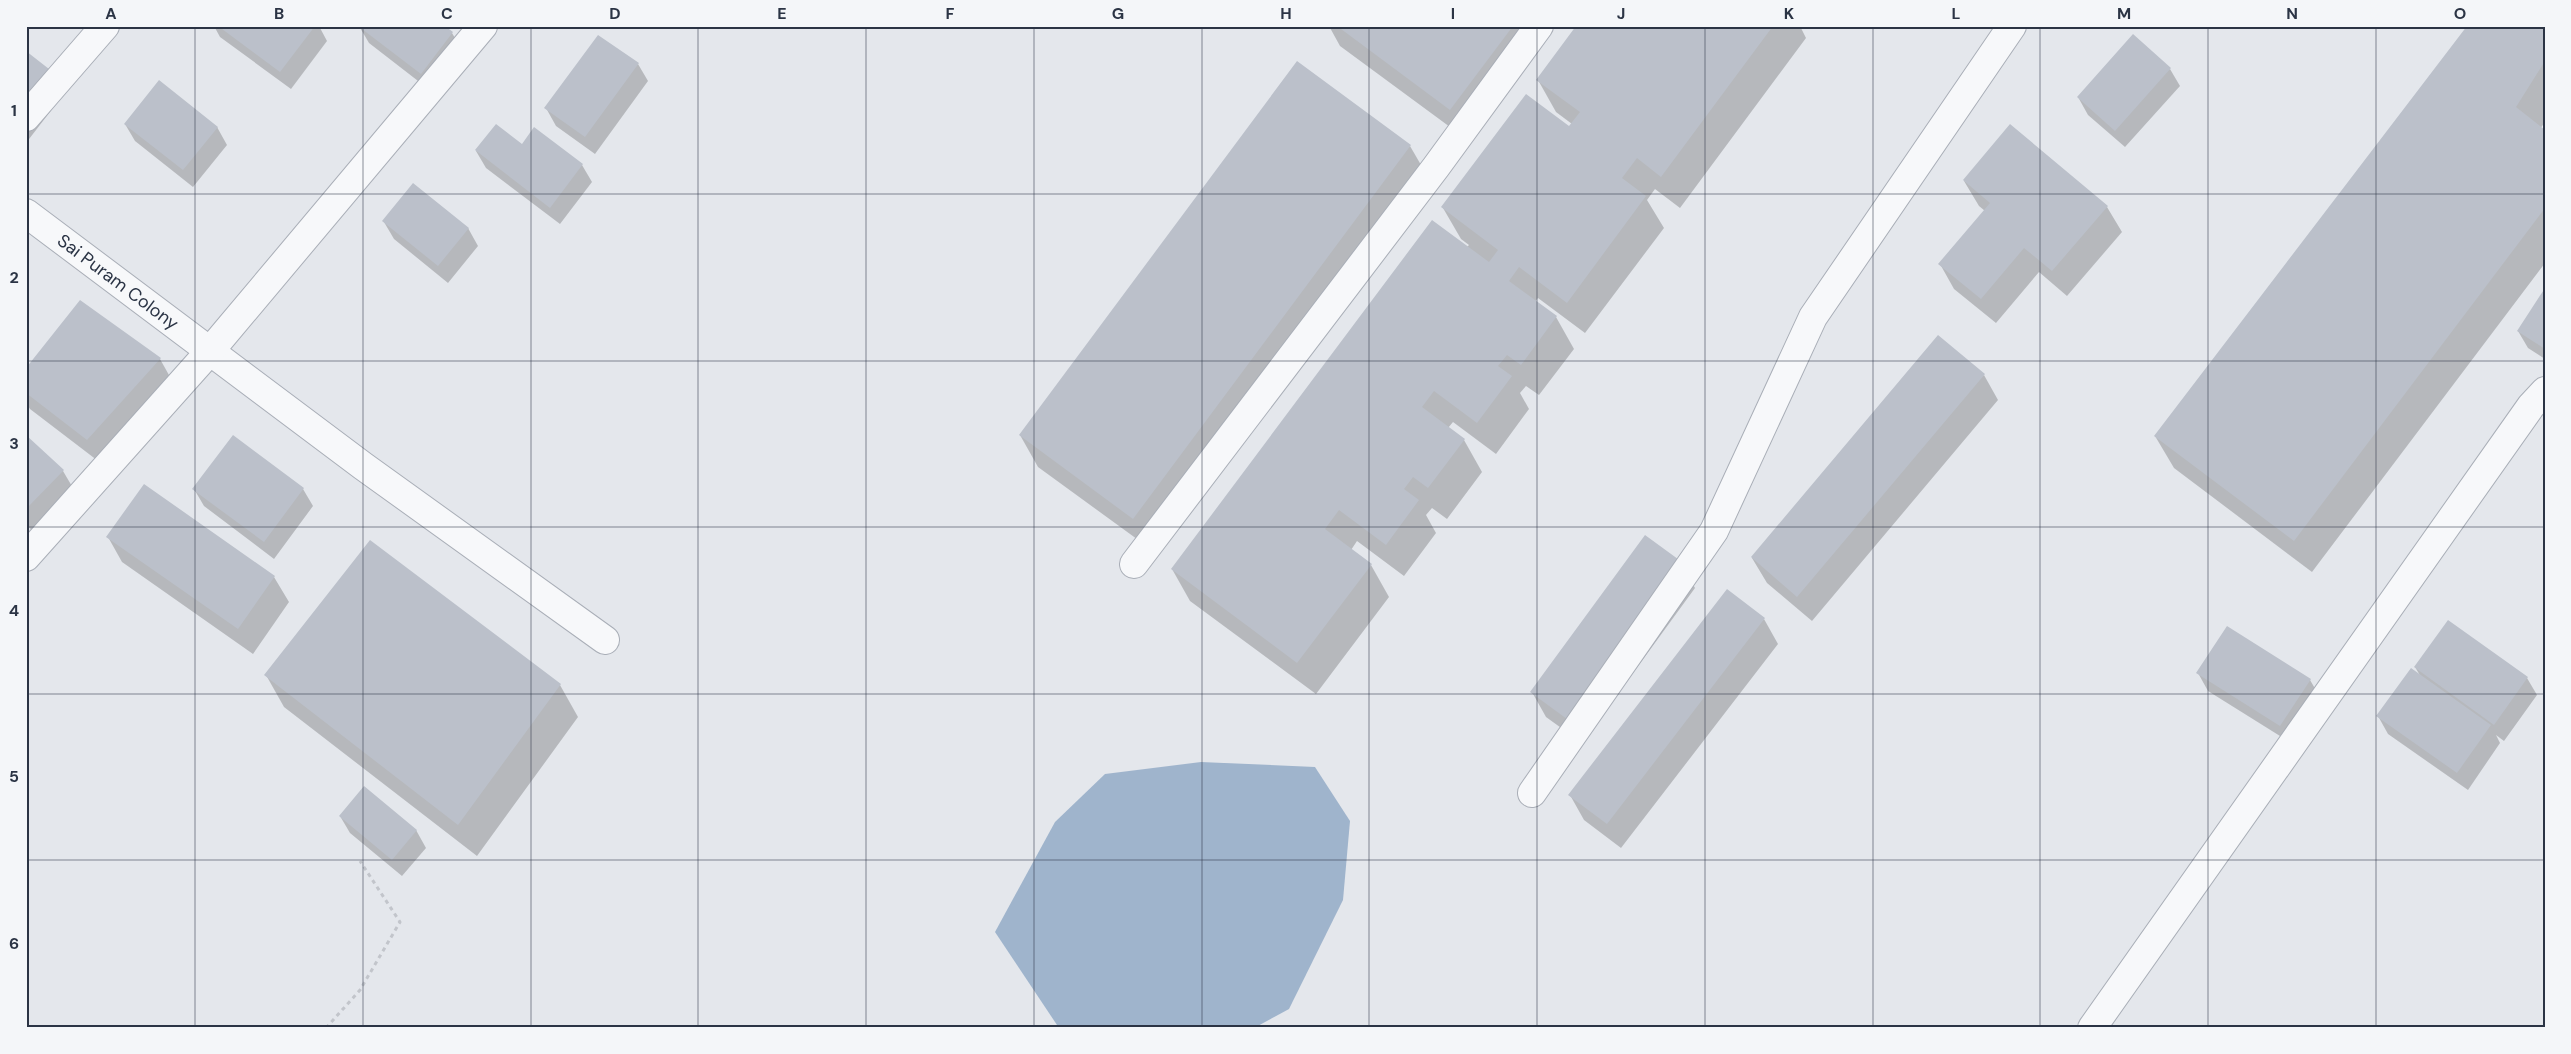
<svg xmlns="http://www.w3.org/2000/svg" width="2571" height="1054" viewBox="0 0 2571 1054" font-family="'DM Sans',sans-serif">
<rect width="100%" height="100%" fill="#e4e7ec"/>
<path fill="#9fb4cc" d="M1201,762L1315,767L1350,821L1343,900L1289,1009L1254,1028H1059L995,932L1055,822L1105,774Z"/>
<path fill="#0003" d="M214,26H319L327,41L291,89L220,37Z
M359,26L452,33L462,50L431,91L369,43Z
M1329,26H1555L1469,141L1340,46Z
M1578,26H1800L1806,38L1680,208L1655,189L1647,200L1664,228L1585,333L1538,298L1535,302L1556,317L1574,349L1539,395L1526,386L1520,393L1529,409L1496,454L1453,422L1448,428L1464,440L1482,472L1447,519L1432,508L1426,515L1436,533L1404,576L1357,541L1351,550L1371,565L1389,597L1316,694L1190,601L1172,569L1467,247L1469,245L1461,239L1443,208L1569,128L1572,124L1556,112L1538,80Z
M2545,26V122L2540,129L2545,132V263L2312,572L2174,468L2155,436Z
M26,53L48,70L63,95L26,143Z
M638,64L648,81L595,154L556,126L546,108Z
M2170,69L2180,86L2125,147L2088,115L2078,97Z
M125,124L217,127L227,145L193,187L135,141Z
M522,145L582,165L592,182L560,224L486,168L476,151Z
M1410,146L1428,177L1152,550L1038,467L1020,435Z
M1964,181L2107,207L2122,232L2067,296L2039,272L1996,323L1954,289L1940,264L1985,211L1979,206Z
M384,222L468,228L478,246L448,283L394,239Z
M2545,290V359L2528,348L2518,331Z
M81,302L160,359L174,384L102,464L30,409L26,403V370Z
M1984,375L1998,400L1812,621L1767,583L1752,558Z
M233,436L303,489L313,506L274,559L204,506L194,489Z
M26,437L63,471L73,488L32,530L26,525Z
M108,537L274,577L289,602L253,654L122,562Z
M1681,563L1695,588L1582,743L1546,717L1532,692Z
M1764,619L1778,644L1621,848L1584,820L1570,795Z
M2415,667L2527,678L2537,695L2504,741L2496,735L2500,743L2468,790L2388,734L2378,716L2421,677Z
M2198,673L2310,680L2320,697L2291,743L2208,691Z
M266,675L560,685L578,717L477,856L284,707Z
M340,816L416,830L426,848L402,876L350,833Z"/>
<path fill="#bbc0ca" d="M218,26H315L280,72Z
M358,26H445L453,32L421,74Z
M1337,26H1513L1450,110Z
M1576,26H1773L1661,177L1637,158L1622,178L1646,196L1567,303L1519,267L1509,281L1557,316L1521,365L1507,355L1498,366L1512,376L1477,423L1434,391L1422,407L1465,439L1428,488L1413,477L1404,489L1419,500L1386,545L1339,510L1325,529L1372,564L1297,663L1171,569L1432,220L1489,262L1498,250L1441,207L1526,94L1569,126L1580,112L1536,80Z
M2467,26H2545V61L2516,107L2545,130V208L2294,541L2154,436Z
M2133,34L2171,68L2115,131L2077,97Z
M598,35L639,63L585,137L544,108Z
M26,51L49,69L26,99Z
M1297,61L1411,145L1133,519L1019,435Z
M159,80L218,127L183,170L124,124Z
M496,124L522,144L534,127L583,164L550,208L475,150Z
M2010,124L2108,206L2052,271L2024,248L1981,299L1938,264L1990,203L1963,180Z
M413,183L469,228L438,266L382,221Z
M2545,288V349L2517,331Z
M80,300L161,358L87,440L26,393V368Z
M1938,335L1985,374L1797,597L1751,557Z
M26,435L64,470L26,509Z
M233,435L304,488L264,542L192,489Z
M144,484L275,576L238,629L106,537Z
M1645,535L1682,562L1567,719L1530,692Z
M370,540L561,684L458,825L264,675Z
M1727,589L1765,618L1607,824L1568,795Z
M2448,620L2528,677L2494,725L2414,667Z
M2227,626L2311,679L2280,726L2196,673Z
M2411,668L2491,725L2457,773L2376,716Z
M364,786L417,830L392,860L339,816Z"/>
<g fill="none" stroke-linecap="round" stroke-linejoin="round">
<defs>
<g id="minor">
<path d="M26,117L105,26"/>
<path id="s1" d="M26,213L363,466L605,640"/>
<path d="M26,557L210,351L483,26"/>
<path d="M1134,564L1436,167L1539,26"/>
<path d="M1532,793L1714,531L1813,317L2012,26"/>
<path d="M2092,1028L2531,406L2545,391"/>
</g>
</defs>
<use href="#minor" stroke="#a9aeb7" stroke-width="30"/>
<path stroke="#c2c5cb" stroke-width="3" stroke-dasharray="4 4" stroke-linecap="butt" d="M326,1028L360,990L400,922L360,861"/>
<use href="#minor" stroke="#f7f8fa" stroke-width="28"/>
</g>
<path fill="none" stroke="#2b3445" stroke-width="1" stroke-opacity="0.55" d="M195,26V1028M363,26V1028M531,26V1028M698,26V1028M866,26V1028M1034,26V1028M1202,26V1028M1369,26V1028M1537,26V1028M1705,26V1028M1873,26V1028M2040,26V1028M2208,26V1028M2376,26V1028M26,194H2545M26,361H2545M26,527H2545M26,694H2545M26,860H2545"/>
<g text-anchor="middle" stroke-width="4.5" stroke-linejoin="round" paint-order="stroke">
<g font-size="18" fill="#2b3445" stroke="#f4f6f9">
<text dy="6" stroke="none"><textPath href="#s1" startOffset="115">Sai Puram Colony</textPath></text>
</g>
</g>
<rect width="2571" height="1054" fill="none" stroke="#f4f6f9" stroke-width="55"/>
<rect x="28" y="28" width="2516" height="998" fill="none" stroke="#2b3445" stroke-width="2"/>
<g font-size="16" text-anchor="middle" font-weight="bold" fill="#2b3445">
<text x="111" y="19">A</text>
<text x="279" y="19">B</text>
<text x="447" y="19">C</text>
<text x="615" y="19">D</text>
<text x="782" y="19">E</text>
<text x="950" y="19">F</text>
<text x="1118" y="19">G</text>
<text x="1286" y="19">H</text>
<text x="1453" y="19">I</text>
<text x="1621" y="19">J</text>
<text x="1789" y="19">K</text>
<text x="1956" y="19">L</text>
<text x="2124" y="19">M</text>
<text x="2292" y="19">N</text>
<text x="2460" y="19">O</text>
<text x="14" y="116">1</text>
<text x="14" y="283">2</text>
<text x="14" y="449">3</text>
<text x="14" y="616">4</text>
<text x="14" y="782">5</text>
<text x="14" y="949">6</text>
</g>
</svg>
